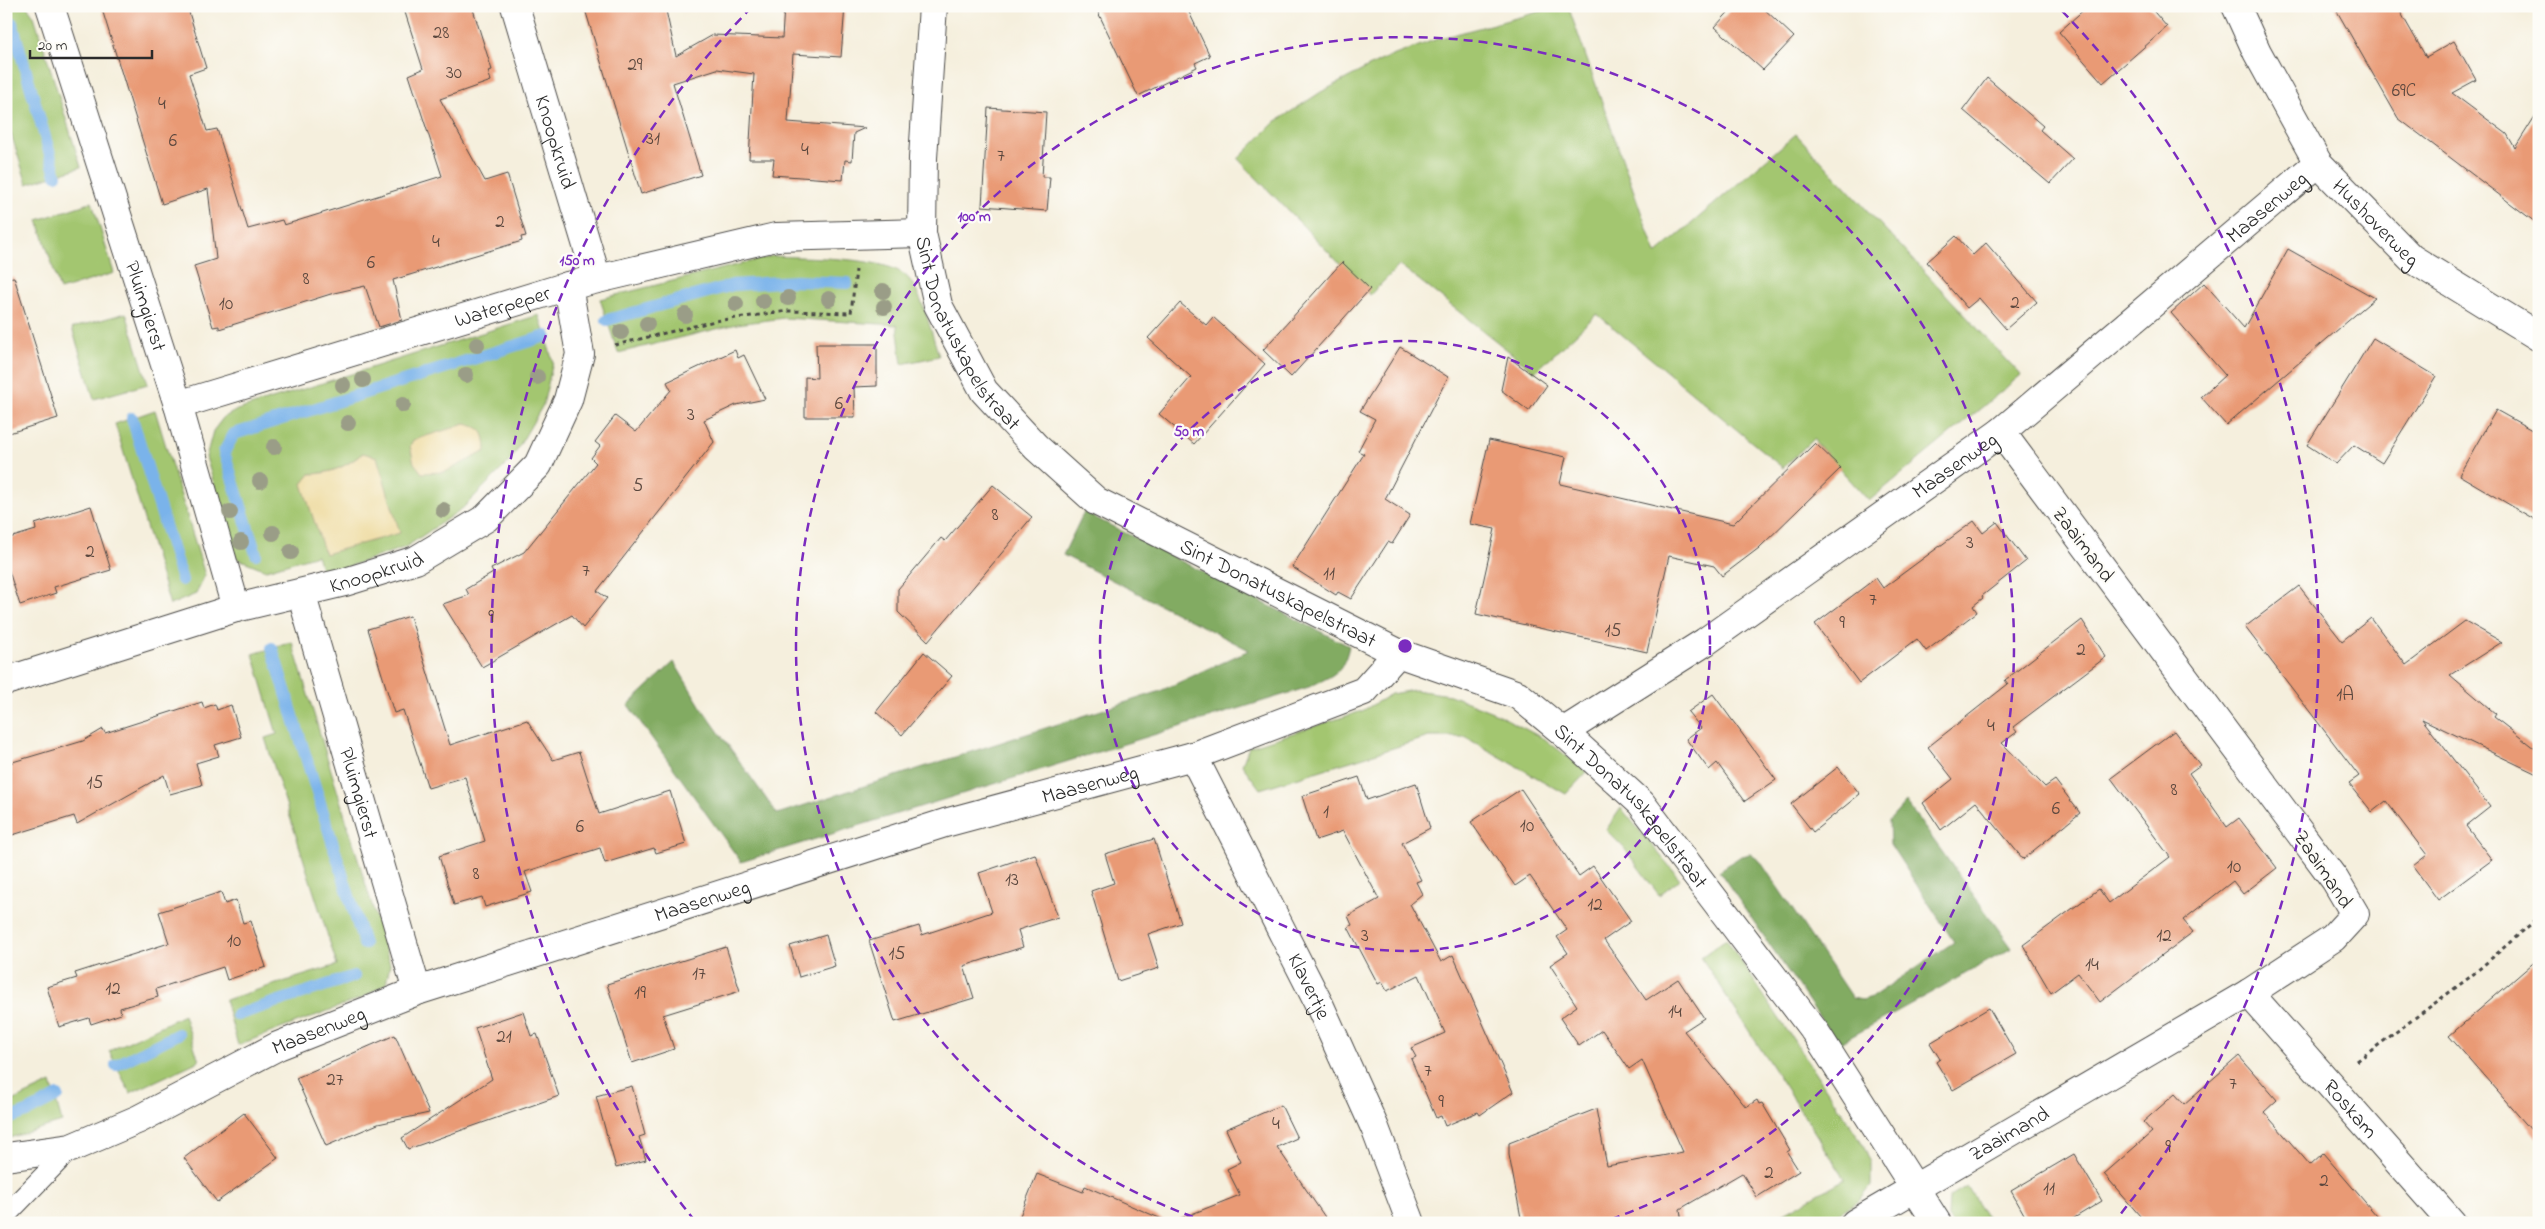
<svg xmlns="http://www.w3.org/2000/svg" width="2545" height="1229" viewBox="0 0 2545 1229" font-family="'Indie Flower',sans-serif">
<rect width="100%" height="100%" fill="#fdfcf7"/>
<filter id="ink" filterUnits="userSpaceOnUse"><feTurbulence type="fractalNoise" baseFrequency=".02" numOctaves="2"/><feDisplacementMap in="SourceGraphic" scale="10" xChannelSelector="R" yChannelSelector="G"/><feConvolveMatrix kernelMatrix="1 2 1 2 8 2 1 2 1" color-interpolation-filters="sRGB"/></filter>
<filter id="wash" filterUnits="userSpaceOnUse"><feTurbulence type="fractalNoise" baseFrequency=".0096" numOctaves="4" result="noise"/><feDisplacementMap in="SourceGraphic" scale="20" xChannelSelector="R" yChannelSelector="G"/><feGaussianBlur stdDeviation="1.12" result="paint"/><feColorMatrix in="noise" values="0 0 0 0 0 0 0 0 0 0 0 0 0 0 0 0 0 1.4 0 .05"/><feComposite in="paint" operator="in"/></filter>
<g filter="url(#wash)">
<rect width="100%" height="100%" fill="#f5efdd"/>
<path fill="#a3c670" stroke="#67784e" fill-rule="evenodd" d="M6,6H27L34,16L81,167L27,184L6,118Z
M1561,6H1568L1656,254L1796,134L2021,375L1869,501L1813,439L1783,468L1597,314L1535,372L1400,265L1370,295L1238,159L1275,122L1321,92L1382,60L1437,39Z
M92,202L114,273L60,290L38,220Z
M773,256C803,258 882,256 905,275C921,288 932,335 939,356L902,364L897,325L784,318L737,324L618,353L600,299Z
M126,313L148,384L94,399L72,328Z
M539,315L553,362L543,405L511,460L463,508L406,547L323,575L317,555L266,570L236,558L206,457L213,431L223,418L237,410ZM363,453L325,554L310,474C331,474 347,466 363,453Z
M155,410L205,575L196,594L170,605L115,424Z
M292,642L390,964L386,984L362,998L238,1045L225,1000L337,965L265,738L277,734L253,654Z
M1414,690L1450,695L1495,713L1546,740L1587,772L1566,794L1465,737H1429L1260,789L1242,765L1249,747L1362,711L1391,694Z
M1621,808L1680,879L1659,895L1624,848L1606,830Z
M1726,939L1863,1144L1871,1163V1185L1859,1201L1821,1223H1774L1772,1220L1845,1179L1701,957Z
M184,1015L199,1061L130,1093L109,1051Z
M51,1083L62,1122L6,1139V1104Z
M1967,1186L1990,1223H1952L1948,1217L1949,1197Z"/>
<path fill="#82ab62" stroke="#566b46" d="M1084,512L1349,646C1343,674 1333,675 1309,687L741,862L628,705L674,662L701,707L777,814L1158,692L1249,650L1063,555Z
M1906,802L2012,948L1838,1044L1719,871L1741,856L1750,854L1760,861L1852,998L1862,1000L1872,997L1954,942L1890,844L1889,821Z"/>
<path fill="#eeda9e" stroke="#8c8264" d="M465,424C483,428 485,432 486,451L445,472L422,473L414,463L410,446L413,440Z
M363,453L377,457L400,533L325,554L302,484L310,474C331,474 347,466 363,453Z"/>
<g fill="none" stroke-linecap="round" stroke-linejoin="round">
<path stroke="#7ab3ea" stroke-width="12" d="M12,23L56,175
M607,320L733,285L796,281L847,283
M132,418L182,580
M256,554L224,452L234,434L546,336
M272,648L364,944
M237,1015L354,976
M116,1065L178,1034
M6,1120L29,1111L58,1096"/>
</g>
<g id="blocks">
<path fill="#e99a75" d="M101,6H187L206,68L189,74L207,131L217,129L248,229L282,220L284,225L442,176L409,75L423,69L403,6H472L492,70L488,71L491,81L440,99L485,181L507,174L526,236L521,237L522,241L393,280L402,320L379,327L365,286L334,293L219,329V326L213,327L194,266L216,259L208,189L162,204Z
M584,6H665L676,56L713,35L782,38L784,6H845L841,57L793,54L788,122L865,128L854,133L852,161L845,160L843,180L772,175L774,159H749L754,74L717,69L673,83L701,175L641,194Z
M1095,6H1186L1210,56L1195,63L1197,67L1138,96Z
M1734,6H1761L1794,37L1763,70L1715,27Z
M2088,6H2149L2167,27L2103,83L2059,32Z
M2334,6H2397L2426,57L2454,41L2476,80L2452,93L2507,134L2515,148L2539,110V225L2398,118Z
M1987,78L2043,126L2040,130L2073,159L2050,184L1963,110Z
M988,108L1046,112L1042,177H1050L1047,211L982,206Z
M1956,236L1973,255L1986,243L2037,302L2006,329L1979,298L1967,308L1927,262Z
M2288,249L2375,298L2226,425L2201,397L2225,375L2171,313L2204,283L2244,328Z
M1342,262L1370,289L1291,377L1263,350Z
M14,277L58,418L6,434V278Z
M1180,303L1206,325L1213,317L1265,364L1194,444L1159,414L1191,377L1148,338Z
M2373,338L2436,376L2382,463L2354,445L2336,464L2307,445Z
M816,344H877V386L854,387L855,417H805V377L817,378Z
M1400,347L1448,377L1385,499L1410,515L1392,544L1388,542L1351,599L1338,592L1336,595L1292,567L1364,454L1358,451L1375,419L1360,411Z
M735,350L738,358L744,355L765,399L736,405L704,420L714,442L597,591L607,598L583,628L572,615L482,667L443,604L469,595L466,589L493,573L491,569L524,552L596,463L591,458L600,446L595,442L615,416L636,432L671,390L667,382Z
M1508,357L1547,385L1529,411L1501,390Z
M2496,410L2539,434V522L2459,475Z
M1489,440L1566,457L1560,484L1733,524L1815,443L1841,468L1759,548L1722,576L1714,566L1669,556L1647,652L1476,614L1495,529L1470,524Z
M993,485L1032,517L928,641L898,612V589L941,538L945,541Z
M91,506L111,570L54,587L56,593L20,605L6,562V539L36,530L35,524Z
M1974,521L1983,533L1997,522L2026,561L1982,596L1983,598L1973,606L1977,612L1926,651L1917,639L1859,683L1815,624L1876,578L1883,588Z
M2299,586L2342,641L2371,618L2406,665L2465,621L2502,642L2450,675L2496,714L2494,717L2539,752V775L2422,719L2490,807L2466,826L2492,860L2438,900L2413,866L2427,855L2386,801L2372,812L2349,783L2359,776L2245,627Z
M410,616L450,745L527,720L553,760L579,752L599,814L670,791L686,844L656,853L654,848L605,863L600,848L525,872L532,892L485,907L482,897L454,905L439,856L485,841L465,777L428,788L403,710L394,713L368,629Z
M2082,620L2106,657L2013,727L2017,732L2002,743L2045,787L2055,780L2080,813L2023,859L1976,802L1941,830L1923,803L1953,779L1928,747L2008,684L2005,680Z
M924,652L952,676L902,735L876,712Z
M1713,694L1776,780L1745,801L1717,763L1709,770L1686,739L1701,728L1688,712Z
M202,702L204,708L215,704L217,710L231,705L241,737L215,745L219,756L196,763L202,785L170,794L164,775L77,824L74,816L6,837V764L83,741L103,729L105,733Z
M2174,731L2200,765L2189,773L2227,827L2239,818L2277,868L2243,894L2233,881L2183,920L2193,932L2100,1002L2078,973L2051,993L2023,945L2099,889L2109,903L2170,857L2111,778Z
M1838,767L1860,794L1813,832L1791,804Z
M1359,777L1367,800L1416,783L1430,828L1402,843L1421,880L1416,882L1422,894L1410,904L1441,962L1453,955L1513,1092L1480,1115L1478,1112L1445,1126L1441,1116L1436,1118L1411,1059L1416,1057L1411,1048L1445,1033L1419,975L1387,991L1382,982L1378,984L1348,927L1352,925L1348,916L1379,899L1343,831L1316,840L1302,796Z
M1521,789L1579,876L1593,866L1631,921L1604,940L1646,1000L1678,979L1704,1018L1684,1031L1746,1107L1757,1100L1759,1104L1762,1103L1790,1150L1787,1152L1799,1171L1757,1197L1742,1173L1680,1209L1682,1223H1522L1509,1155V1143L1596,1109L1607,1166L1683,1152L1642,1060L1629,1069L1602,1030L1579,1046L1560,1018L1577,1006L1550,965L1568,953L1557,937L1567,930L1530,876L1515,886L1471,822Z
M1154,839L1181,923L1148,934L1159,968L1118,981L1091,891L1114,883L1105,854Z
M1035,854L1058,917L1018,930L1023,947L964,966L974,998L895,1022L869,941L919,926L922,935L992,912L979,873Z
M221,892L225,904L236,900L243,923L251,921L266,967L227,980L223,967L156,989L158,997L120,1008L121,1014L91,1024L89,1018L59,1027L47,987L77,978L75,973L169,943L159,912Z
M826,935L835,966L799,977L790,946Z
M726,947L740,991L663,1015L674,1049L632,1063L607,984Z
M2539,958V1139L2449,1036Z
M1989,1008L2016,1054L1953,1090L1936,1062L1940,1059L1930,1043Z
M523,1012L531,1036L537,1034L559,1096L408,1149L402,1138L492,1079L475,1028Z
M395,1035L429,1113L378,1124L326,1146L296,1078Z
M2239,1056L2277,1100L2264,1112L2310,1165L2323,1153L2383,1223H2146L2104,1174L2152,1132L2143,1122L2175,1094L2184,1104Z
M632,1086L645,1135L639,1137L646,1160L616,1168L596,1096Z
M1281,1105L1297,1138L1277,1147L1329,1223H1174V1221L1240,1195L1227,1169L1241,1162L1226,1129Z
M244,1113L278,1158L217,1202L184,1158Z
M2074,1154L2102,1201L2066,1223H2029L2011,1191Z
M1037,1174L1083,1192L1085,1186L1171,1223H1017Z"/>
</g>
</g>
<g filter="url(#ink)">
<use href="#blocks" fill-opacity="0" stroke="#494846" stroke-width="1"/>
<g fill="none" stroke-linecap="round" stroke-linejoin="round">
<defs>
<path id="service" d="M6,1215L71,1148"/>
<g id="minor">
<path id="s1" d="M50,6L178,405L236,608"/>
<path id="s2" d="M515,6L597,279"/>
<path id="s3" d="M933,6L923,158L922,233L938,305L984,391L1036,447L1096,501L1398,653L1518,695L1563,732L1641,803L1816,1033L1937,1223"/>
<path id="s4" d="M2236,6L2257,52L2318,163L2411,258L2539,337"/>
<path id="s5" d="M178,405L568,286L776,237L922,233"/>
<path id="s6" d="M301,593L417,991"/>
<path id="s7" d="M6,681L236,608L345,582L416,560L486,518L538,465L568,400L580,354L568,286"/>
<path id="s8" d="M1563,732L1705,642L2001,432L2318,163"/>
<path id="s9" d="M1193,756L1319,1004L1375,1128L1411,1223"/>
<path id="s10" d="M2249,993L2452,1223"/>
<path id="s11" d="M6,1157L71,1148L139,1119L278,1046L417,991L945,823L1193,756L1364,691L1398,653"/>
<path id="s12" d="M1855,1223L2249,993L2333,938L2355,914L2335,880L2001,432"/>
</g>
</defs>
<use href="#service" stroke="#494846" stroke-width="22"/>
<use href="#minor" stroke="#494846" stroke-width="30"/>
<path stroke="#494846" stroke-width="3" stroke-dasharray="4 4" stroke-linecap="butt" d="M615,345L715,321L788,311L851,313L856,270
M2357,1061L2470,977L2539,917"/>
<use href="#service" stroke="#fff" stroke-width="20"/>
<use href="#minor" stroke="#fff" stroke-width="28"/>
</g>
<g fill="#9a9d87">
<circle cx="883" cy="291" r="8"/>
<circle cx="788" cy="298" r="8"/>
<circle cx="829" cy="299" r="8"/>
<circle cx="763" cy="301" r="8"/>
<circle cx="736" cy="304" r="8"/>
<circle cx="884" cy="307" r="8"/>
<circle cx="685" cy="315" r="8"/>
<circle cx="647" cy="324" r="8"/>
<circle cx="621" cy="332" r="8"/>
<circle cx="477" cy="345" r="8"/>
<circle cx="466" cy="375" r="8"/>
<circle cx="537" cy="377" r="8"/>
<circle cx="363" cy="380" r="8"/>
<circle cx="343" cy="385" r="8"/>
<circle cx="403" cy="405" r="8"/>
<circle cx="348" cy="423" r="8"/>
<circle cx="274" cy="447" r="8"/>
<circle cx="260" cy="481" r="8"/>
<circle cx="443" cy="510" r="8"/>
<circle cx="230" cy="512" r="8"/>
<circle cx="273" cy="533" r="8"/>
<circle cx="241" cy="542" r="8"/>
<circle cx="291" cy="552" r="8"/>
</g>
</g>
<g fill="none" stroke="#7b2cbf" stroke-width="2.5" stroke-dasharray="9 6">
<circle cx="1405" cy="646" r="305"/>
<path d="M1207 1222A609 609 0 1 1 1603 1222"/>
<path d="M695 1221A914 914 0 0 1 748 11M2062 11A914 914 0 0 1 2115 1221"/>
</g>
<g text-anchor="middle" stroke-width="4.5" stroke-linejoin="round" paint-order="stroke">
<g font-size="19" fill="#5a473e">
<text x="441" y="38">28</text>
<text x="635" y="70">29</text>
<text x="454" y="78">30</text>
<text x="2404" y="96">69C</text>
<text x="162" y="109">4</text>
<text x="653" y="144">31</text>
<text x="173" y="146">6</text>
<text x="805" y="155">4</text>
<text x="1001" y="161">7</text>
<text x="500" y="227">2</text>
<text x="436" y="247">4</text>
<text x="371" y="268">6</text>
<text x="306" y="284">8</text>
<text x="2015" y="308">2</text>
<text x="226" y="309">10</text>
<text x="839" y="409">6</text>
<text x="691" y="420">3</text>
<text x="638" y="491">5</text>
<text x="995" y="520">8</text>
<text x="1970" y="548">3</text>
<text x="90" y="557">2</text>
<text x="586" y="576">7</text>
<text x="1329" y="579">11</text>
<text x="1873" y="605">7</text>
<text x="491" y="622">9</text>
<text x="1842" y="628">9</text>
<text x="1613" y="636">15</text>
<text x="2081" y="655">2</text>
<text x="2345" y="700">1A</text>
<text x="1991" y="731">4</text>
<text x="95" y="788">15</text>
<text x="2174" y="795">8</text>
<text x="2056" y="814">6</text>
<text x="1326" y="817">1</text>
<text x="1527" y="831">10</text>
<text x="580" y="832">6</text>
<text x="2234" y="872">10</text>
<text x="476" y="879">8</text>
<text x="1012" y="885">13</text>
<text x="1595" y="910">12</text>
<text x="1365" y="941">3</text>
<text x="2164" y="941">12</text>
<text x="234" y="946">10</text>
<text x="897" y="959">15</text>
<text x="2092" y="970">14</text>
<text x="699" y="979">17</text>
<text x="113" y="994">12</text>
<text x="640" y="998">19</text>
<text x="1675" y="1017">14</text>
<text x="504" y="1042">21</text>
<text x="1428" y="1076">7</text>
<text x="335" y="1085">27</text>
<text x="2233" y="1089">7</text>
<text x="1441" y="1107">9</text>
<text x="1276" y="1129">4</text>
<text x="2168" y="1152">9</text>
<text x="1769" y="1178">2</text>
<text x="2324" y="1186">2</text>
<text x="2049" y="1194">11</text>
</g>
<g font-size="21" fill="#2b2b2b" stroke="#fdfcf7">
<text dy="7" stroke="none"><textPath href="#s2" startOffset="142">Knoopkruid</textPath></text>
<text dy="7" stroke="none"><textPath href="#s8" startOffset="879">Maasenweg</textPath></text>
<text dy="7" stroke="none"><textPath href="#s4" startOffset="260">Hushoverweg</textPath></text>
<text dy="7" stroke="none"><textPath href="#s1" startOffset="315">Pluimgierst</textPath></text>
<text dy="7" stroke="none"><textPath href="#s5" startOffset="339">Waterpeper</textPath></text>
<text dy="7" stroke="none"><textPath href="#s3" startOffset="339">Sint Donatuskapelstraat</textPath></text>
<text dy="7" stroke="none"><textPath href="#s8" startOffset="474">Maasenweg</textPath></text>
<text transform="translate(2084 544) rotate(53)" y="7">Zaaimand</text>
<text dy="7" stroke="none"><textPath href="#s7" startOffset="386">Knoopkruid</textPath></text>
<text dy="7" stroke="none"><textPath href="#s3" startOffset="760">Sint Donatuskapelstraat</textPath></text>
<text dy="7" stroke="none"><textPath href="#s11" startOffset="1150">Maasenweg</textPath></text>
<text dy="7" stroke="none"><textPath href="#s6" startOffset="208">Pluimgierst</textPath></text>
<text dy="7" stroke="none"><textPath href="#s3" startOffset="1180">Sint Donatuskapelstraat</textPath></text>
<text transform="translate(2324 869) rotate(56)" y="7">Zaaimand</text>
<text dy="7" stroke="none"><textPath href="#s11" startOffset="745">Maasenweg</textPath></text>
<text dy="7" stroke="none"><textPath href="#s9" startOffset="258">Klavertje</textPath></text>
<text dy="7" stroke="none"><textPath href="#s11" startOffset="340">Maasenweg</textPath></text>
<text dy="7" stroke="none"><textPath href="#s10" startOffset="154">Roskam</textPath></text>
<text dy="7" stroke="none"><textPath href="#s12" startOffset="178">Zaaimand</textPath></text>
</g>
</g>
<circle cx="1405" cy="646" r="8" fill="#7b2cbf" stroke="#fdfcf7" stroke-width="2.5"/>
<g font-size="15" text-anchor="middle" font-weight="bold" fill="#7b2cbf" stroke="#fdfcf7" stroke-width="4.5" stroke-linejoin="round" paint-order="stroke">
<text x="974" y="221">100 m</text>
<text x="577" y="265">150 m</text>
<text x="1189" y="436">50 m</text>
</g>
<rect width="2545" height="1229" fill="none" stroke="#fdfcf7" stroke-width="25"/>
<path d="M30 50v8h122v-8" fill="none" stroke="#2b2b2b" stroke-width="2.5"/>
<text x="38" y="50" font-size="15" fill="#2b2b2b" stroke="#fdfcf7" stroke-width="4" paint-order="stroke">20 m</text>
</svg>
